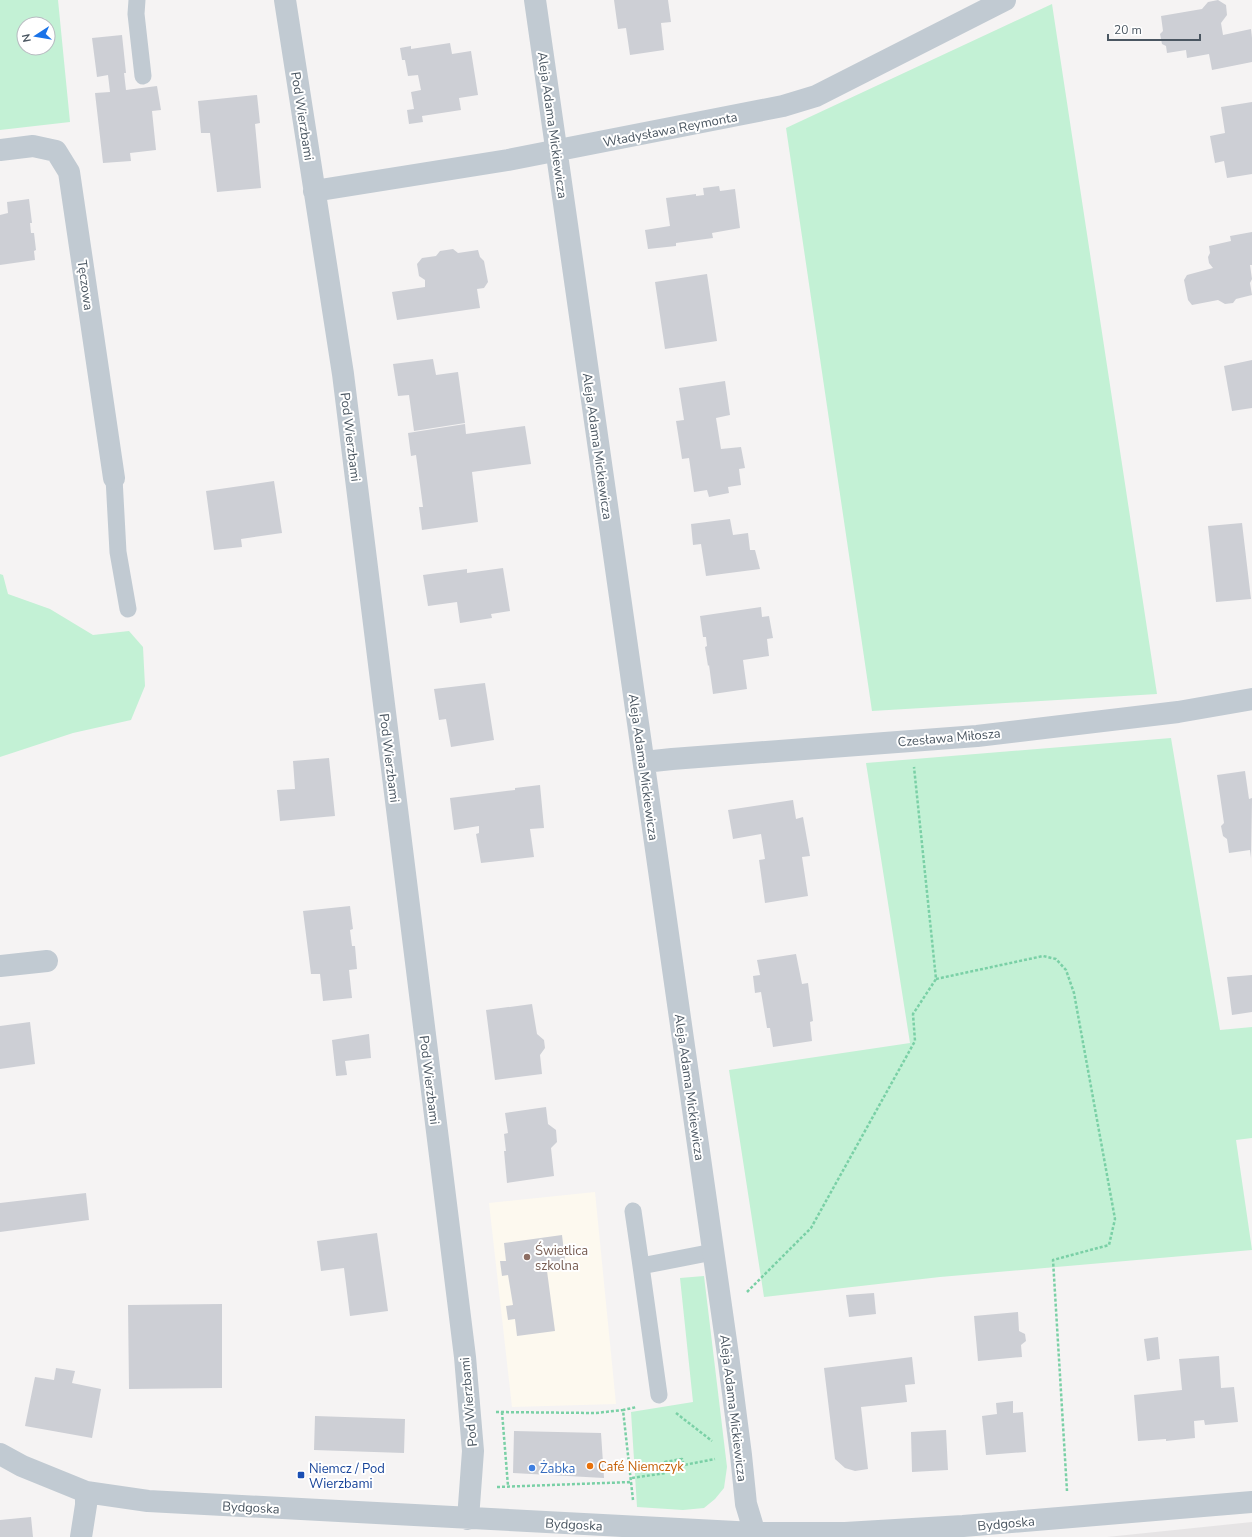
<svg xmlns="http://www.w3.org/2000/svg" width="1252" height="1537" viewBox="0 0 1252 1537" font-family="'Nunito Sans',sans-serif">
<rect width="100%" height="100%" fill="#f5f3f3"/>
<path fill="#fdf9ef" d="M595,1192L616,1404L512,1407L489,1203Z"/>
<path fill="#e6e4e5" d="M1252,1522V1537H1107Z"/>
<path fill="#c3f1d5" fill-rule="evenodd" d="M0,0H58L70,122L0,130ZM24,24H48V48H24Z
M1052,4L1157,694L872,711L786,128Z
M0,574L3,575L8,594L50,609L93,635L129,631L143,647L145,686L131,720L73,733L0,757Z
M1171,738L1220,1030L1252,1027V1138L1236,1140L1252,1250L940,1277L764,1297L729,1070L910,1043L866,763Z
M704,1276L727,1467L724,1488L715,1499L704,1508L683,1510L637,1507L631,1412L693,1402L680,1278Z"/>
<path fill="#cdcfd5" d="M614,0H668L671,22L661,23L664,50L630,55L626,28L618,29Z
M1218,0L1226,5L1227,15L1221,23L1223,35L1251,29L1252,38V62L1212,70L1209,54L1187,58L1186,50L1167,53L1166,46L1162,44L1160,34L1163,31L1161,16L1202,9L1208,2Z
M122,35L126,73H124L126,90L157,86L161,110L152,111L156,150L130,153L131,161L103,163L95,93L110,92L108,75L97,77L92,38Z
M450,43L452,54L471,51L478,95L459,98L461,110L422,116L423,122L409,124L407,110L414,109L411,92L421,90L418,75L408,76L405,60H402L400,48L411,46V49Z
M257,95L260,123L255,124L261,188L217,192L210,133H201L198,101Z
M1252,102V174L1227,178L1224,161L1215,163L1210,136L1225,133L1221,107Z
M719,186L720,191L735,189L740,228L712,233L713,238L676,243V246L648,249L645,230L670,226L666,198L696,194V196L704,195L703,188Z
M29,199L32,223H30L31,233H34L36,250L34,251L35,260L0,265V215L8,213L7,202Z
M1252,232V265H1250L1252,279L1250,283L1252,295L1236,299L1233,303L1225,304L1218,300L1192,305L1188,300L1184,280L1187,275L1213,268L1209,263L1208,257L1210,253L1209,246L1231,241L1230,236Z
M453,249L458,253L478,250L480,257L484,261L488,282L484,288L477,289L480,308L397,320L392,292L425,287V280L419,276L417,264L422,258L436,256L440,251Z
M707,274L717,341L665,349L655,282Z
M433,359L436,375L458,372L465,423L414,431L409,395L398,396L393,364Z
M1252,360V408L1232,411L1224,366Z
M725,381L730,415L716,418L721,449L741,447L745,468L739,469L741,485L728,487L729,493L709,497L707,490L694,492L689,458L682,459L676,421L684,420L679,388Z
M465,424L466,434L525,426L531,464L472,472L478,522L422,530L419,507H423L416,455L411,456L408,433Z
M274,481L282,533L241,539L242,547L214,550L206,491Z
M730,519L733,535L748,533L750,550H755L760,569L706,576L701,544L693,545L691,524Z
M1242,523L1251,599L1216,602L1208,526Z
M503,568L510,611L491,614L492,618L460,623L457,602L428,606L423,575L467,569V573Z
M761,607L762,617L769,616L773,638L767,639L769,656L743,660L747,689L713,694L709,665L708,666L705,647L707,646L706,637H703L700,616Z
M485,683L494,740L451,747L446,719L439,720L434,689Z
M329,758L335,816L280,821L277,790L295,789L293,761Z
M1245,771L1249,799L1252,798L1251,858L1250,850L1229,853L1227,839L1223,836L1221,826L1224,823L1217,775Z
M540,785L544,828L530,829L534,857L481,863L476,834L479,833V826L454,830L450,798L515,790V788Z
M793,800L796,819L803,817L810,856L802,857L808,896L765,903L759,860L765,859L761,834L733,839L728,810Z
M350,906L353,929L350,930L352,946H355L357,969L349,970L352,998L323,1001L320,974H311L303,911Z
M796,954L802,984L808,983L813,1021L810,1022L812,1041L773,1047L770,1028H767L761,992L755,993L753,976L760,975L757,960Z
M1252,975V1012L1232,1015L1227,977Z
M532,1004L537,1034L544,1040L545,1048L540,1055L542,1074L495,1080L486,1010Z
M30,1022L35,1064L0,1069V1026Z
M369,1034L371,1058L345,1061L347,1075L336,1076L332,1040Z
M546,1107L548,1124L556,1130L557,1142L551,1148L554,1176L507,1183L504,1151H506L504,1134L508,1133L505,1113Z
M86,1193L89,1220L0,1232V1203Z
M377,1233L388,1311L350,1316L344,1268L321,1271L317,1241Z
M562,1235L566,1268L547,1271L555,1331L517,1336L515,1319L508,1320L506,1306L513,1305L508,1275L502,1276L500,1261H506L504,1243Z
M874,1293L876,1314L849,1317L846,1295Z
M222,1304V1388L129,1389L128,1305Z
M1018,1312L1019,1331L1025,1334L1026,1341L1021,1345L1022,1357L978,1361L974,1316Z
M1158,1337L1160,1359L1147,1361L1144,1339Z
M1219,1356L1221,1388L1234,1387L1238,1422L1205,1425L1204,1420L1194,1421L1195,1438L1166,1441V1439L1138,1441L1134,1395L1182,1390L1179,1359Z
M912,1357L915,1384L905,1385L907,1402L861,1407L868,1469L855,1471L845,1468L835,1459L824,1368Z
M56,1368L75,1371L72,1383L101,1389L92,1438L25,1426L35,1377L54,1380Z
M1013,1401V1413L1023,1412L1026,1452L986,1455L982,1416L997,1414L996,1403Z
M315,1416L405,1419L404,1453L314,1450Z
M946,1430L948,1470L912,1472L911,1432Z
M514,1431L601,1433L604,1478L513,1473Z
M31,1517L33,1537H0V1520Z"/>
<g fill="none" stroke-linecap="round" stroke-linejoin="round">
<path stroke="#7ad0a6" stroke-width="2.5" stroke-dasharray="3 2" stroke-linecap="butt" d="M936,979L1043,956L1056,959L1066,970L1074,993L1115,1219L1109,1245L1053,1260L1067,1491
M747,1292L811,1228L915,1041L913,1014L936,979L914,767
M496,1412L596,1413L623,1410
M502,1412L508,1486
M676,1413L712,1441
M632,1478L666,1473L665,1462L682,1459L684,1465L715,1459
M497,1487L632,1482
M633,1500L623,1410L637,1407"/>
<path stroke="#c1cad2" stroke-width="17" d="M137,0L136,14L143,76
M114,478L118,552L128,609
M633,1211L641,1266
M659,1395L641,1266L713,1252"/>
<path stroke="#c1cad2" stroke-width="22" d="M285,0L343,374L465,1357L473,1451L468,1519
M535,0L728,1355L741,1455L746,1504L756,1537
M0,150L33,146L56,151L69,172L114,478
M314,191L508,160L783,106L816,96L1005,0
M644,762L672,759L977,736L1178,712L1252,699
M0,966L47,961
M0,1454L22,1466L86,1492L148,1501L755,1533H845L963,1526L1252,1502
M81,1537L86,1505V1492"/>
</g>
<circle fill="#8d6e63" stroke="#fff" stroke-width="1.5" cx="527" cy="1257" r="4"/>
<circle fill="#e8710a" stroke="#fff" stroke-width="1.5" cx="590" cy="1466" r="4"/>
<circle fill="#3f7fe0" stroke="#fff" stroke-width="1.5" cx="532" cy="1468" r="4"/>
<rect fill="#1a4fb4" stroke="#fff" stroke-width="1.5" x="297" y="1471" width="8" height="8" rx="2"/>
<g text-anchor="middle" stroke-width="4" stroke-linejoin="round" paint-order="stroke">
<g font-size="13" fill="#4a5661" stroke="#fff">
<text transform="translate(303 116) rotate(81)" y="5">Pod Wierzbami</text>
<text transform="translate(553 125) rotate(82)" y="5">Aleja Adama Mickiewicza</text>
<text transform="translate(670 129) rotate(-11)" y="5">Władysława Reymonta</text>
<text transform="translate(86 285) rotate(82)" y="5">Tęczowa</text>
<text transform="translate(351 437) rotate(83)" y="5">Pod Wierzbami</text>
<text transform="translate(598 446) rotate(82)" y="5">Aleja Adama Mickiewicza</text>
<text transform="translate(949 737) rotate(-5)" y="5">Czesława Miłosza</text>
<text transform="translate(390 758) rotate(83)" y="5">Pod Wierzbami</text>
<text transform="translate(644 767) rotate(82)" y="5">Aleja Adama Mickiewicza</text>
<text transform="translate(430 1080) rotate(83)" y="5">Pod Wierzbami</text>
<text transform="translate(690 1087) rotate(82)" y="5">Aleja Adama Mickiewicza</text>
<text transform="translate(468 1402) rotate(-95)" y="5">Pod Wierzbami</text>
<text transform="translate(734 1408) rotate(83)" y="5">Aleja Adama Mickiewicza</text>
<text transform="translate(251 1507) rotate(3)" y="5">Bydgoska</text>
<text transform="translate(1006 1523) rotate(-5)" y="5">Bydgoska</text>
<text transform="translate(574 1524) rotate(3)" y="5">Bydgoska</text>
</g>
<g font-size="13" fill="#785e54" stroke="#fff" text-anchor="start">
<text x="535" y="1255">Świetlica<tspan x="535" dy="15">szkolna</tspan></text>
</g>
<g font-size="13" fill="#c56008" stroke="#fff" text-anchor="start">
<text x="598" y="1471">Café Niemczyk</text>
</g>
<g font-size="13" fill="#164399" stroke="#fff" text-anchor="start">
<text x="309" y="1473">Niemcz / Pod<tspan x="309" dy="15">Wierzbami</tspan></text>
</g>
<g font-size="13" fill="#366cbe" stroke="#fff" text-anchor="start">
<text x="540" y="1473">Żabka</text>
</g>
</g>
<g transform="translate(36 36) rotate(258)"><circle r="19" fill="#ffffff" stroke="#b7bbc0"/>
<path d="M0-3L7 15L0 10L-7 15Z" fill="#1a73e8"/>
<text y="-6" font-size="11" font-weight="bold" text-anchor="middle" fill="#4a5661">N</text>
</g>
<path d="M1108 34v6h92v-6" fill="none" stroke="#4a5661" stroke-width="2"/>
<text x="1114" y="34" font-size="12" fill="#4a5661" stroke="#ffffff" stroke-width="3" paint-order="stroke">20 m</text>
</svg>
